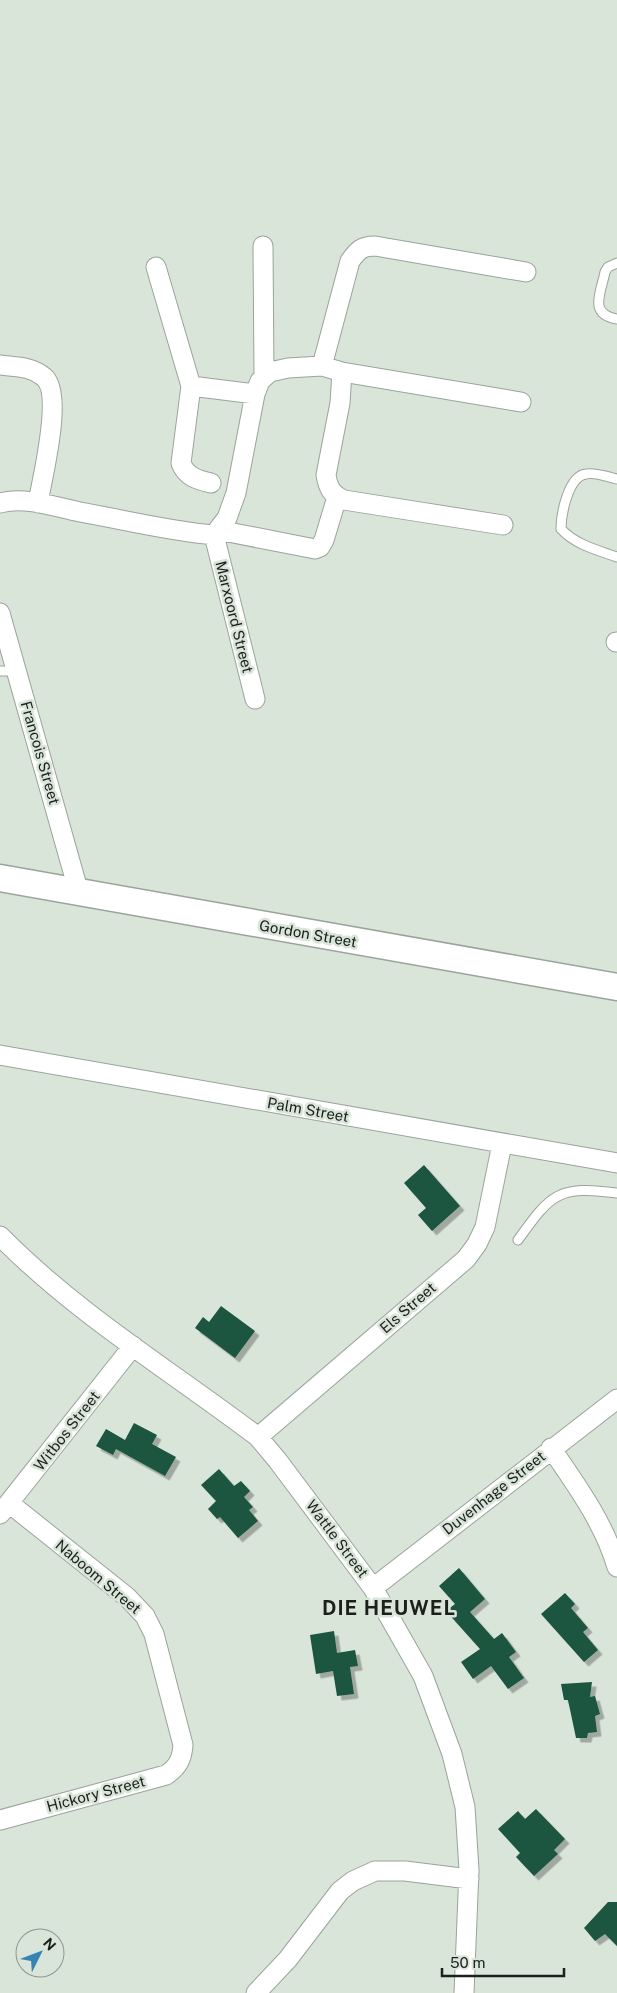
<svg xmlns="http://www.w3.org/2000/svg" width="617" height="1993" viewBox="0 0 617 1993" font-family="'Public Sans',sans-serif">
<defs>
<filter id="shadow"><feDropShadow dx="4.5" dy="4.5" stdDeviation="0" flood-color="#0004"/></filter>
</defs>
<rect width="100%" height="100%" fill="#dae5da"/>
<path fill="#1b543f" filter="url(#shadow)" d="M424,1165L460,1206L432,1231L418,1215L426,1208L404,1183Z
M221,1306L255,1331L235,1358L195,1328L203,1317L209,1322Z
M134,1423L157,1435L152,1444L176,1457L165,1476L116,1449L113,1455L96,1446L106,1429L125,1440Z
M219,1469L234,1486L241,1481L250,1491L244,1497L253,1507L249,1510L258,1521L238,1538L220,1517L217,1519L208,1509L216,1501L201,1485Z
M459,1568L485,1599L470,1612L494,1639L502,1633L516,1652L509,1657L524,1678L508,1689L491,1666L473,1679L461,1662L480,1649L446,1611L455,1604L439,1586Z
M565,1593L575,1604L571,1608L588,1628L583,1632L598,1650L584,1662L541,1614Z
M334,1631L337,1653L355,1650L358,1666L350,1667L354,1694L337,1696L333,1671L316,1674L310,1635Z
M592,1682L590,1697L595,1696L600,1714L595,1716L597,1732L588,1733L587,1738H576L568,1700H564L561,1684Z
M536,1809L565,1839L554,1850L558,1854L534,1876L516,1857L520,1853L498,1829L518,1811L525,1819Z
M608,1902H617V1946L605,1934L595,1941L584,1928Z"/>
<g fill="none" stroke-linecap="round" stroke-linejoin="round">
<defs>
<path id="lane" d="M617,263L608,267L605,272C601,293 588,314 617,319
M617,479C608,477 595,472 586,474C568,476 561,515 561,529C576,545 597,550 617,557
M0,671H16
M518,1240C551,1194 558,1185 617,1193"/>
<path id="street" d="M263,246L264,376
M156,267L191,386L255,394
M0,365C15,367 31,366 44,377C64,394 42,478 38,503
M322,366L350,261C358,250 362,246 375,246L526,272
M342,372L340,403L326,475C328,488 332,495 344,500L503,525
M191,386L181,463C186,477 198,480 211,483
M0,503C25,496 55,507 80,512C125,520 169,531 214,535
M218,530L315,549L320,547L324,540L337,497
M214,535L227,518L236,493L255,394L260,381L270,372L288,368L322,366L342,372L521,402
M214,535L255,699
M0,613L79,893
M616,642H617
M0,1055L617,1163
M0,1236C77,1314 171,1371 258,1437L278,1461L373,1588L423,1676L452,1754L465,1807L469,1870L464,1993
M258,1437L466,1259L477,1244L485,1227L502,1144
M551,1448C577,1486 604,1523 617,1567
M0,1514L133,1346
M373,1588L617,1399
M0,1820L166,1775C178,1767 182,1759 183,1745L154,1634L145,1616L127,1597L9,1503
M256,1993L288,1959L340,1891L353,1881L375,1871H405L469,1879"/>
<path id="secondary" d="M0,878L617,987"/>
</defs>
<use href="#lane" stroke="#9aa49a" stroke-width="11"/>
<use href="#street" stroke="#9aa49a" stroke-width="21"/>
<use href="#secondary" stroke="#9aa49a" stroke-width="29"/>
<use href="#lane" stroke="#fff" stroke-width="9"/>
<use href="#street" stroke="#fff" stroke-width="19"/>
<use href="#secondary" stroke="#fff" stroke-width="26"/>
</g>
<g text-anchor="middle" stroke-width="5" stroke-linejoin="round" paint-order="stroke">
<g font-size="15" fill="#1c201d" stroke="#dae5da">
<text transform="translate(234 617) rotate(76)" y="5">Marxoord Street</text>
<text transform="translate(40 753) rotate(74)" y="5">Francois Street</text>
<text transform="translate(308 934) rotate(10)" y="5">Gordon Street</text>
<text transform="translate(308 1110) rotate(10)" y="5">Palm Street</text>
<text transform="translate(408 1308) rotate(-41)" y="5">Els Street</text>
<text transform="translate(67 1431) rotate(-52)" y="5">Witbos Street</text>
<text transform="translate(494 1493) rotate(-38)" y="5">Duvenhage Street</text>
<text transform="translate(337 1539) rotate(53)" y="5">Wattle Street</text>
<text transform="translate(98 1577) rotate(40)" y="5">Naboom Street</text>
<text transform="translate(96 1794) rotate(-15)" y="5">Hickory Street</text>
</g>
<g font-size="20" font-weight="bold" letter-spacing="1" fill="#1c201d" stroke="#dae5da">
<text x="389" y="1615">DIE HEUWEL</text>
</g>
</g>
<g transform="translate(40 1953) rotate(48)"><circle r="24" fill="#dae5da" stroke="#8e968e"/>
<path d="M0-4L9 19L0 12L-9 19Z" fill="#3584b6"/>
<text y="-8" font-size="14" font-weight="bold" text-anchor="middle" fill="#1c201d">N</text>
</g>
<path d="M442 1968v8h122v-8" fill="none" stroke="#1c201d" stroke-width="2.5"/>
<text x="450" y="1968" font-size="15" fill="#1c201d" stroke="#dae5da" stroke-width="4" paint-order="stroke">50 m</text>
</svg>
